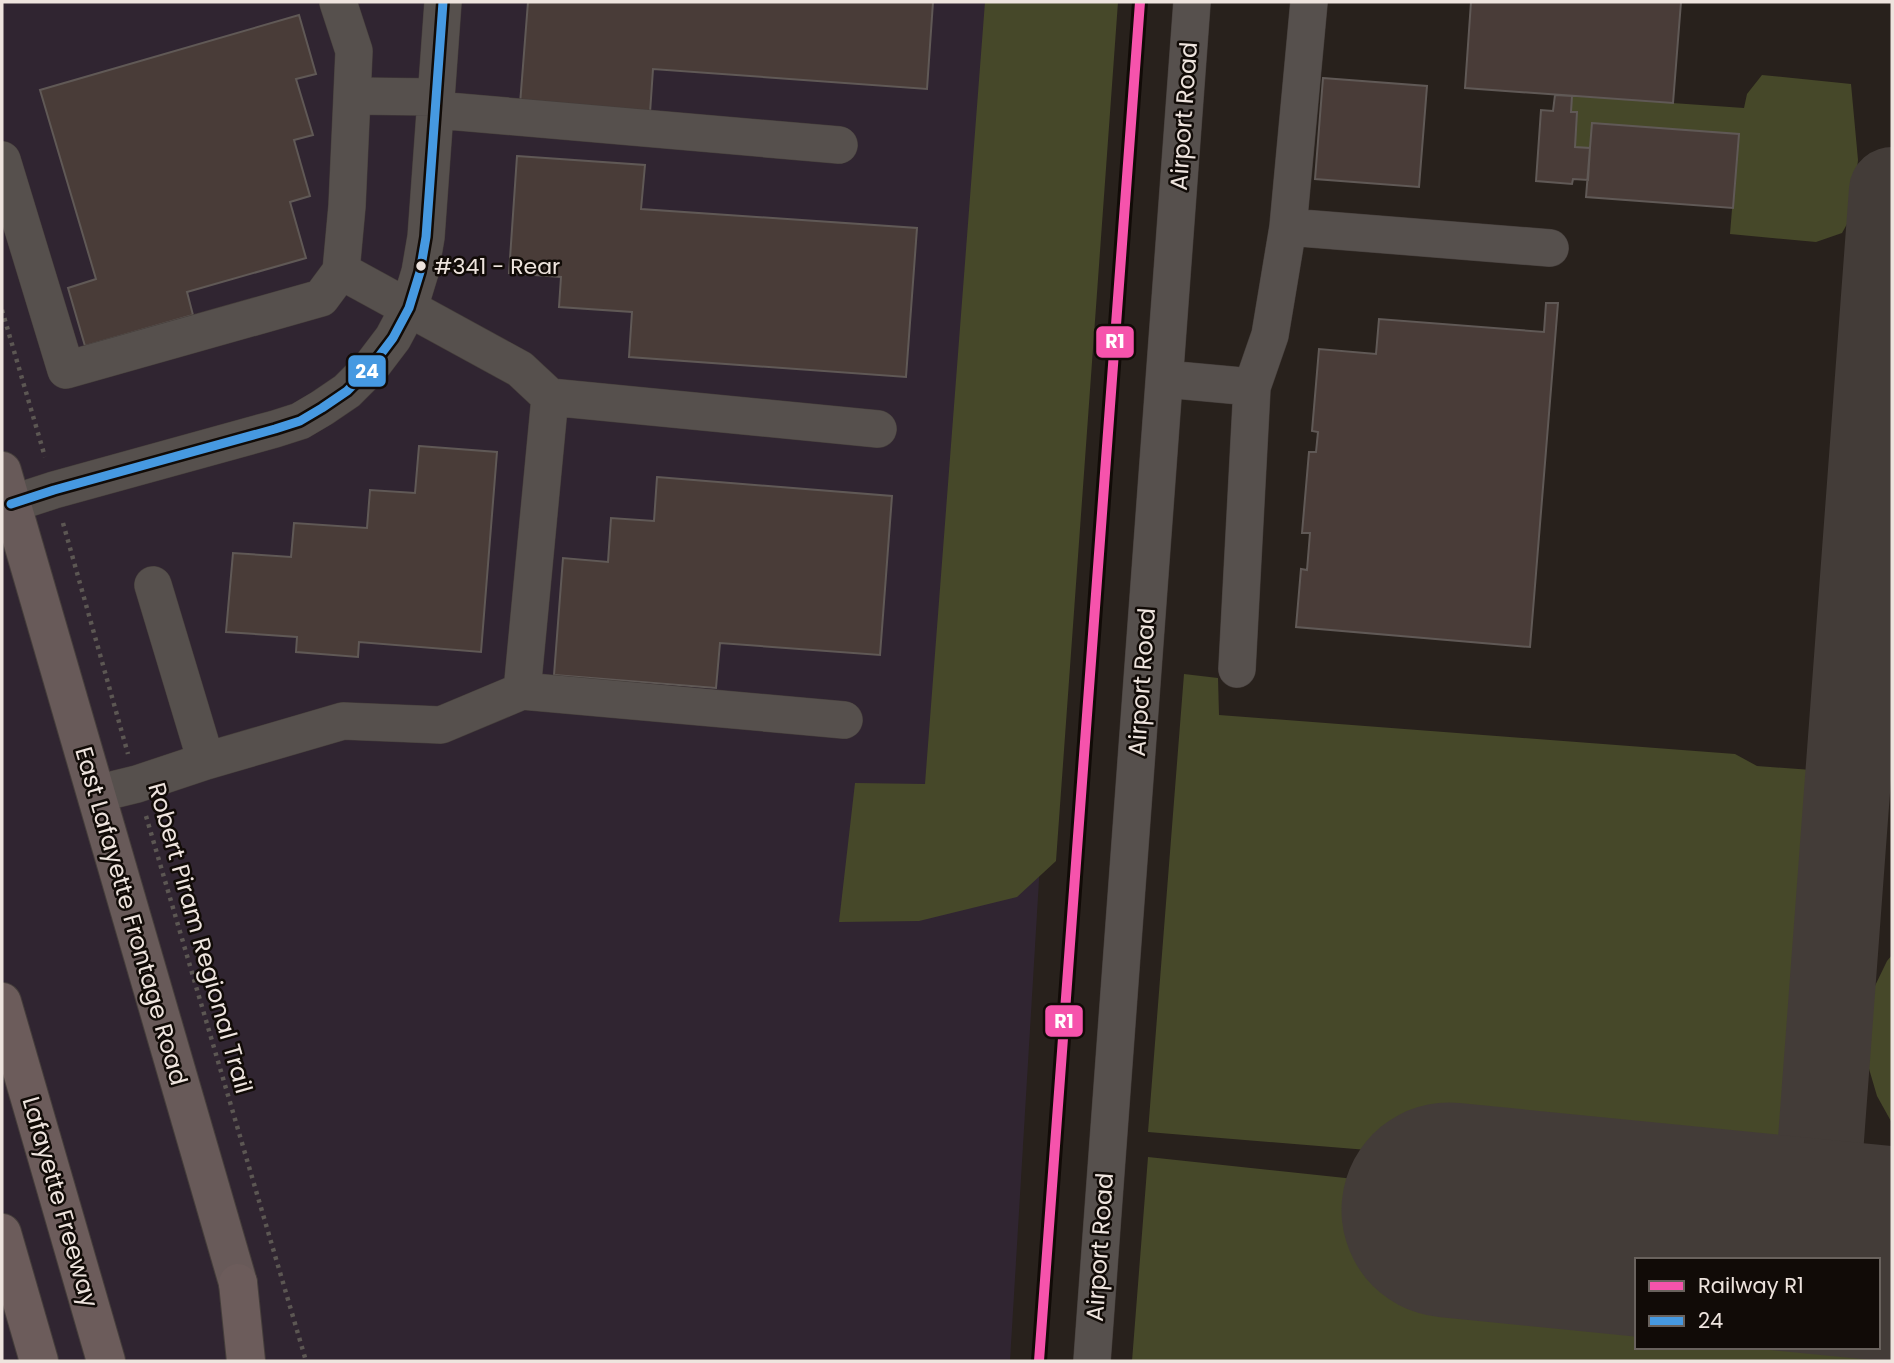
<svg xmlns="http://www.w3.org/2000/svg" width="1894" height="1363" viewBox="0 0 1894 1363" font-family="Poppins,sans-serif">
<rect width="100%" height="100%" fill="#28211c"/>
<path fill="#302531" d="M2,2H1092L1010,1361H2Z"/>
<path fill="#464829" d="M985,2H1118L1056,861L1017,897L919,921L839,922L855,783L925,784Z
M1762,75L1851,84L1858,160L1852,215L1842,233L1816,242L1730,234L1738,134L1592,123L1590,148L1575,147L1577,113L1571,112L1572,96L1744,108L1747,94Z
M1184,674L1218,678L1219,715L1735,754L1757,766L1812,770L1785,1139L1460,1107L1453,1157L1148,1132Z
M1892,955V1123L1877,1096L1867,1062L1872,992L1887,961Z
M1148,1157L1449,1189L1444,1279L1637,1300V1347H1878V1325L1892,1326V1361H1132Z"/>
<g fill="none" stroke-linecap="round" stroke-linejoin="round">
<path stroke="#433c38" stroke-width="86" d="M1813,1246L1892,190"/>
<path stroke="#433c38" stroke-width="215" d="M1449,1210L1892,1254"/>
</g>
<path fill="#493c38" stroke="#605956" stroke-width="2" d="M528,2H933L927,89L653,69L650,113L520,104Z
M1471,2H1681L1673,103L1465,88Z
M299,15L316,74L296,79L313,135L294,140L310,196L290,202L306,258L187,292L193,315L85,346L68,288L96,279L40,90Z
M1323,78L1427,86L1419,187L1315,179Z
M1555,95L1572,96L1571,112H1577L1575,147L1590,148L1588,180L1573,179L1572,184L1536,181L1541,110L1553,111Z
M1592,123L1739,134L1733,208L1586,197Z
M517,156L645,165L641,209L917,228L906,377L629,357L632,312L559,307L561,277L509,273Z
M1546,303H1558L1530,647L1296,627L1301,569L1307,570L1310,533H1302L1309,452H1316L1318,432L1312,431L1319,349L1376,354L1379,319L1544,332Z
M419,446L497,452L481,652L359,642L358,657L296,652L297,637L226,632L233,553L291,557L294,523L367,528L370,490L415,493Z
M657,477L892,496L880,655L720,643L716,688L554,675L563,558L608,562L611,518L654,521Z"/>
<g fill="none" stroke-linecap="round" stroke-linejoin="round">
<defs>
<path id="minor" d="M338,2L354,51L352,96L436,97
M436,110L839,145
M2,160L66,370L321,298L341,271L347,206L352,96
M1288,227L1309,2
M1165,379L1252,387
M550,397L878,429
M11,504L54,490L275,429L300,421L322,408L347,391L371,367L393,338L409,308L420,272L426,237L443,2
M153,585L206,761
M1237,669L1252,387L1270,335L1288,227L1550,248
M522,691L844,720
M96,794L137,784L206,761L343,721L441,725L522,691L550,397L520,369L341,271
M1092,1361L1192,2"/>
<path id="major" d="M2,471L238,1283"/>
<path id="highway" d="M2,1002L106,1361
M2,1233L39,1361
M238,1283L246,1361"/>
</defs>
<use href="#minor" stroke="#453e3b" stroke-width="38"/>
<use href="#major" stroke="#453e3b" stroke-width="40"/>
<use href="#highway" stroke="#453e3b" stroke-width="40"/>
<path stroke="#5c5753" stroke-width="4.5" stroke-dasharray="3.5 5" stroke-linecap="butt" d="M2,310L45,457
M63,523L128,754
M146,816L306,1361"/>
<use href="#minor" stroke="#56504d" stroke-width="37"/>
<use href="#major" stroke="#685a59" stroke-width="38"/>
<use href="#highway" stroke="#6c5c5b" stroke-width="38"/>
<defs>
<path id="bus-1" d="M11,504L54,490L275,429L300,421L322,408L347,391L371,367L393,338L409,308L420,272L426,237L443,2"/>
</defs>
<use href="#bus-1" stroke="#110b07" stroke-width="14"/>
<use href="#bus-1" stroke="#4699e1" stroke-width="9"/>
<defs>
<path id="rail-1" d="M1039,1361L1140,2"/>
</defs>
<use href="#rail-1" stroke="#110b07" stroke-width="16"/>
<use href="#rail-1" stroke="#f653ac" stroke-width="10"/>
</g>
<circle fill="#eee4de" stroke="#110b07" stroke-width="2.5" cx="421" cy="266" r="6"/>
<g text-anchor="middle" stroke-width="5" stroke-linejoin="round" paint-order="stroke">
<g font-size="22" fill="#eee4de" stroke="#110b07" text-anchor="start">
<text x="434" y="274">#341 - Rear</text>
</g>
<g font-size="24" fill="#eee4de" stroke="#110b07">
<text transform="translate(1184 116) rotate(-86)" y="8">Airport Road</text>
<text transform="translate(1142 682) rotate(-86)" y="8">Airport Road</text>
<text transform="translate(131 916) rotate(74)" y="8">East Lafayette Frontage Road</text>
<text transform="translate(200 938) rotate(74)" y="8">Robert Piram Regional Trail</text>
<text transform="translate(60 1202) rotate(74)" y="8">Lafayette Freeway</text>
<text transform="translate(1100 1247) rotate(-86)" y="8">Airport Road</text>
</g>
</g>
<g stroke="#110b07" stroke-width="2.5">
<rect x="1095" y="325" width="40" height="34" rx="7" fill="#f653ac"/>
<rect x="347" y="354" width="40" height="34" rx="7" fill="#4699e1"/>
<rect x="1044" y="1004" width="40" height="34" rx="7" fill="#f653ac"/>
</g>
<g font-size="19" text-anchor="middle" font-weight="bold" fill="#fff">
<text x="1115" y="348">R1</text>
<text x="367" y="378">24</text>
<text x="1064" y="1028">R1</text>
</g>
<rect width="1894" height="1363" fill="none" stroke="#eee4de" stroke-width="7"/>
<rect x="1635" y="1258" width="245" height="91" fill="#110b07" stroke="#69625d" stroke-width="2"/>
<rect x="1649" y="1281" width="35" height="10" fill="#f653ac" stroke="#69625d" stroke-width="2"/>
<text x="1698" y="1293" font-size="21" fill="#eee4de">Railway R1</text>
<rect x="1649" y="1316" width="35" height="10" fill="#4699e1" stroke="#69625d" stroke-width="2"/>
<text x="1698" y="1328" font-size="21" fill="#eee4de">24</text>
</svg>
